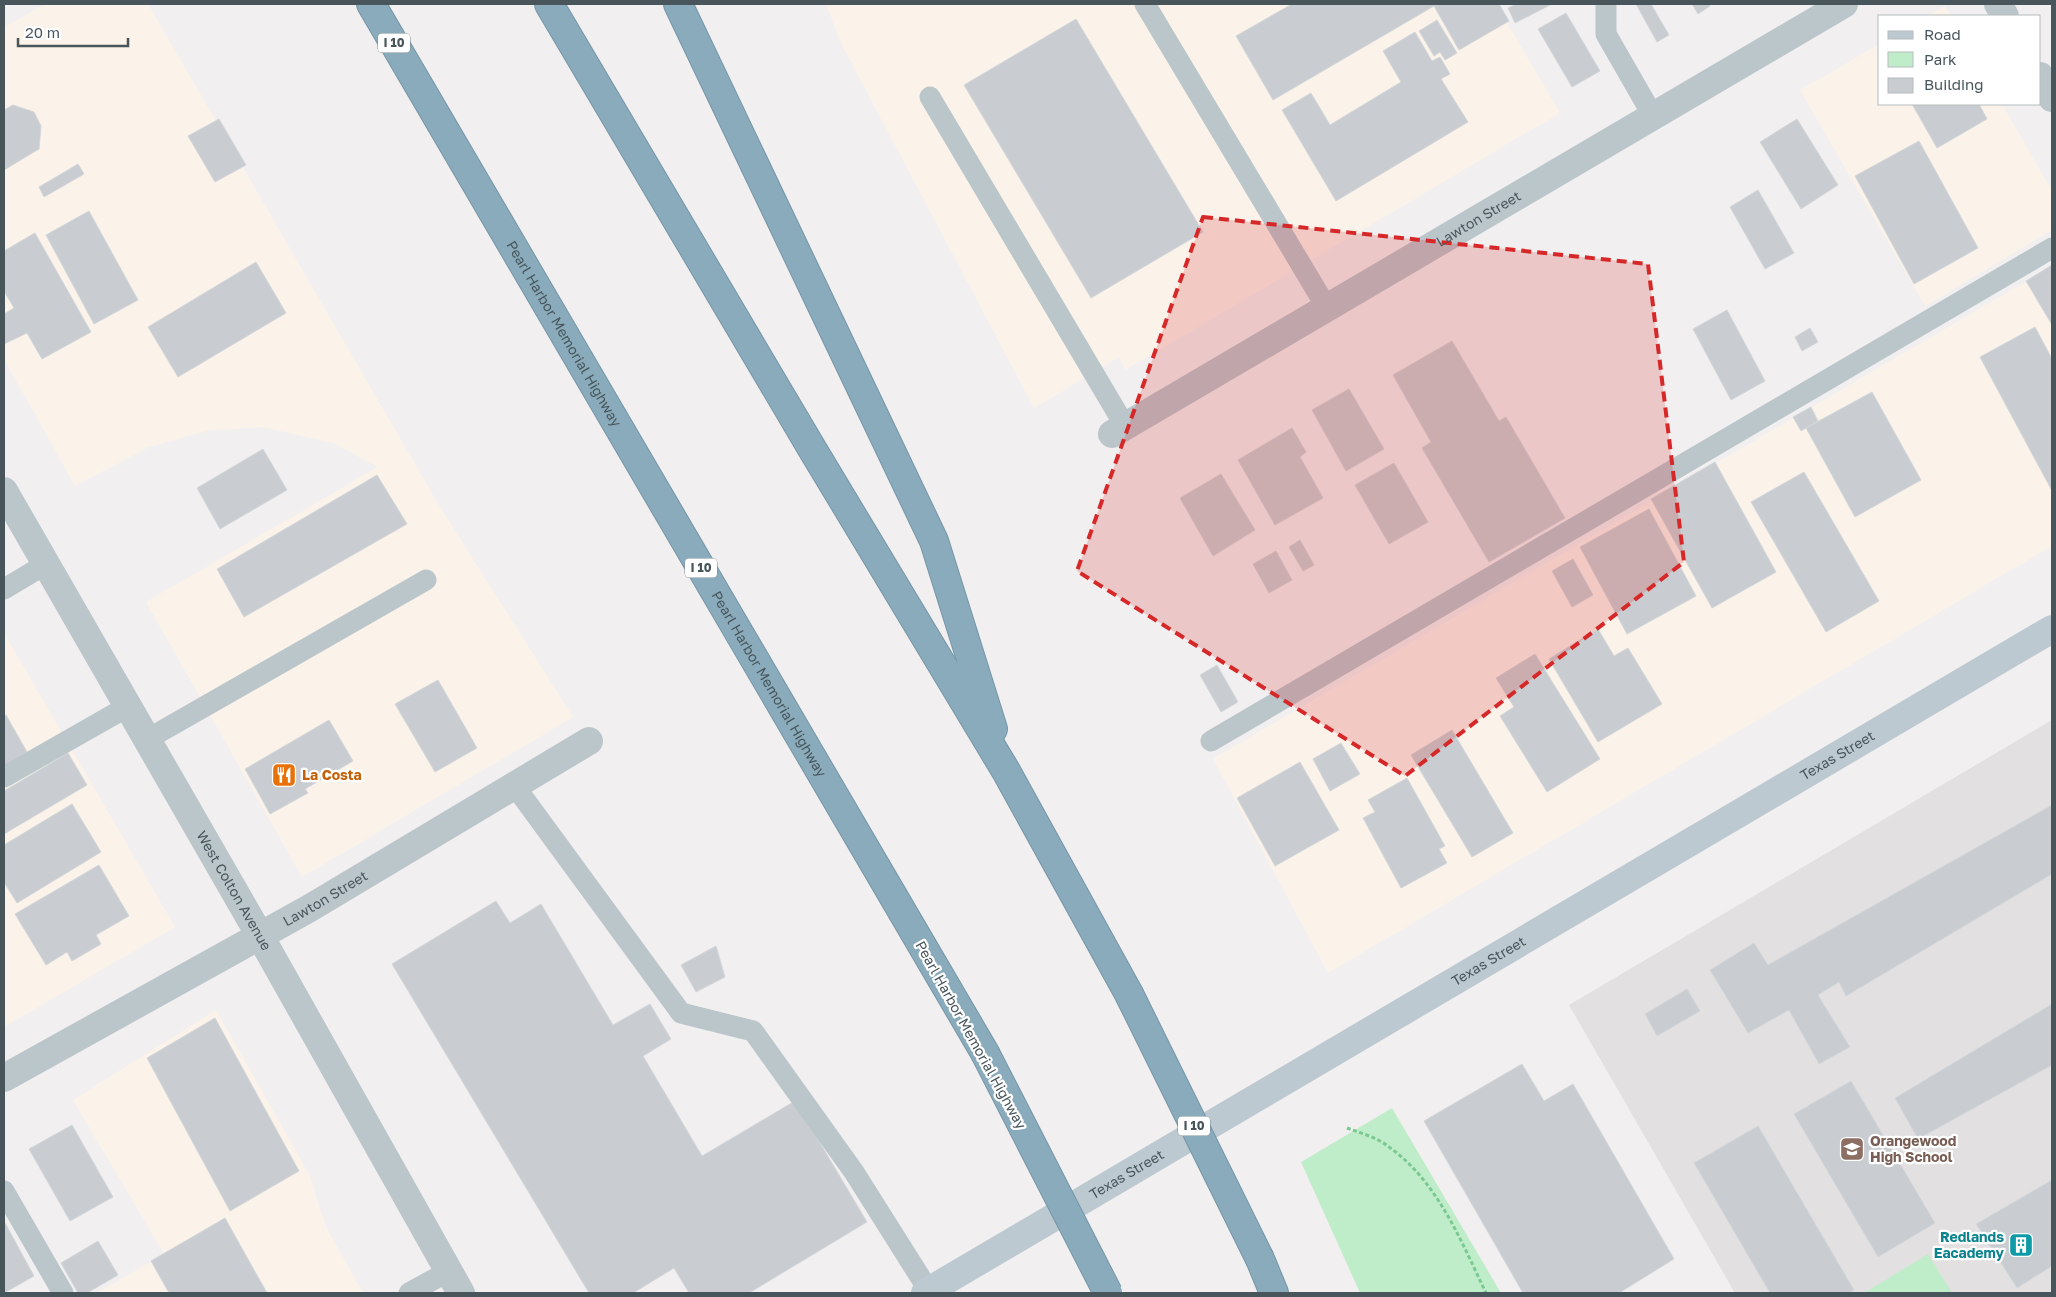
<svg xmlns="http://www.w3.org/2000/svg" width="2056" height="1297" viewBox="0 0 2056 1297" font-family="'Golos Text',sans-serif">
<rect width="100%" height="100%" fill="#f2eff0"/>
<path fill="#fbf3ea" d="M45,4H148L440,507L573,717L302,877L146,602L378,467L333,443L262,427L206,431L149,447L75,486L4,359V27Z
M826,4H1496L1560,113L1125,370L1119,357L1034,408L842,45Z
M1945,6L1951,16H1927Z
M1880,44V104H2002L2052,191V230L1925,306L1800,90Z
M2052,266V546L1328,973L1213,759Z
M4,633L175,927L4,1027Z
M216,1010L309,1174L326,1227L363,1293H97L164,1254L73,1100Z"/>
<path fill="#e2e0e1" d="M2052,720V1293H1735L1569,1005Z"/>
<path fill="#c0edc9" d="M1392,1108L1501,1293H1360L1301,1162Z
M1928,1254L1952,1293H1864Z"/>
<path fill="#c9cdd1" stroke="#d3d7da" d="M1292,4H1499L1509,21L1459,50L1434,6L1273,100L1236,36Z
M1517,4H1552L1515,23L1508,8Z
M1636,4H1651L1669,35L1657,42Z
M1692,4H1709L1710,6L1698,14Z
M1566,13L1600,71L1572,87L1538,29Z
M1076,19L1203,232L1091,298L964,85Z
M1437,20L1457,53L1445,60L1440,52L1434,56L1419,31Z
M1415,32L1432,61L1440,57L1450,74L1441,79L1468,122L1336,201L1282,110L1311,93L1330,125L1401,82L1383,51Z
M1912,104H1979L1987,119L1937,148Z
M13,105L34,112L41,126L39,149L4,170V110Z
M219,119L246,165L215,182L188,136Z
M1797,119L1838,185L1801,209L1760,142Z
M1919,141L1978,248L1914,284L1855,176Z
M78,164L84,174L44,197L39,187Z
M1758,190L1794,253L1765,269L1730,207Z
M89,211L138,300L94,324L46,235Z
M35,233L91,332L42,359L27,333L4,344V314L14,308L4,291V251Z
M256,262L286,313L178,377L148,327Z
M2052,265V325L2026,281Z
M1727,310L1765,381L1731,400L1693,329Z
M2035,327L2052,359V488L2051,489L1980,357Z
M1810,328L1818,342L1802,351L1795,337Z
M1452,341L1499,421L1506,417L1565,518L1489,562L1422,448L1431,442L1393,375Z
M1349,389L1384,449L1346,471L1312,410Z
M1872,392L1921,480L1855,517L1806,428Z
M1811,407L1818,421L1801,431L1793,417Z
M1292,428L1306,452L1300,457L1323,498L1275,525L1238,460Z
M263,449L287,490L220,529L197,488Z
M1715,462L1776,572L1712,608L1651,499Z
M1394,463L1428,522L1389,544L1355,485Z
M1804,472L1879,601L1826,632L1751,502Z
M1221,474L1255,530L1213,556L1180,498Z
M377,475L407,524L244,617L217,569Z
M1649,509L1696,596L1627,634L1580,547Z
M1300,540L1314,565L1303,571L1289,547Z
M1276,551L1292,580L1269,593L1253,564Z
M1573,559L1593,595L1572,607L1552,571Z
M1598,629L1614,656L1628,648L1662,704L1598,742L1549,659Z
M1535,654L1600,759L1547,792L1500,716L1514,707L1496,678Z
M1217,665L1238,702L1221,712L1200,675Z
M438,680L477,748L435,772L395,704Z
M6,715L27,752L4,766V716Z
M329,720L353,761L305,789L308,793L270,814L245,769Z
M1452,730L1513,833L1472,857L1411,755Z
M1341,743L1360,774L1330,791L1313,759Z
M68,753L87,785L4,834V791Z
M1300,762L1339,830L1275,866L1237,798Z
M1407,778L1445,846L1439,849L1447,863L1401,888L1363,818L1375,812L1368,800Z
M72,804L101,852L17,903L4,882V845Z
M2052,805V874L1846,996L1839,982L1818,995L1850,1047L1819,1064L1789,1010L1748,1033L1710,970L1754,943L1768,965Z
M99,865L129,916L96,935L101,944L72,961L67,952L46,965L15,914Z
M496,901L510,923L541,904L613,1025L650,1004L671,1039L643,1056L702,1156L795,1101L867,1222L749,1293H689L674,1268L633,1293H589L392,964Z
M716,946L725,977L696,992L681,965Z
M1687,989L1700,1011L1657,1036L1645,1014Z
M2052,1004V1065L1918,1139L1895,1098Z
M215,1018L299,1171L230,1211L147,1058Z
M1522,1064L1544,1101L1573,1084L1674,1259L1619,1293H1523L1424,1121Z
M1851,1081L1935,1223L1878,1257L1794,1114Z
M72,1125L113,1197L70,1221L29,1149Z
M1758,1126L1854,1290L1849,1293H1770L1694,1163Z
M2052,1180V1266L2017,1288L1976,1224Z
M225,1218L267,1293H169L151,1261Z
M4,1221L34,1276L4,1293Z
M98,1241L118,1275L87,1293H78L61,1263Z"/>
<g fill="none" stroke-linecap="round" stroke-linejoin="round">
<defs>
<g id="motorway">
<path id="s5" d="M371,4L985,1053"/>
<path d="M549,4L811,447L1006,771L1129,994"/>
<path d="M678,4L934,541L993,729"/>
<path d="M1260,1259L1274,1293"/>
</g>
</defs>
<use href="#motorway" stroke="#7596a7" stroke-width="30"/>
<path stroke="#7ac993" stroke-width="3" stroke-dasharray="4 2.5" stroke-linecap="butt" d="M1347,1128C1361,1133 1378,1138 1389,1147C1438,1182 1461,1241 1486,1293"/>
<path stroke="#bbc6cb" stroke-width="21" d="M1145,4L1327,308
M1606,4V34L1653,116
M930,97L1125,426
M4,589L46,564
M146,740L426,580
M1211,741L2052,248
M4,777L127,707
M514,785L681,1013L753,1031L854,1172L929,1291
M4,1191L63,1293
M409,1293L449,1271"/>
<g stroke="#bbc6cb" stroke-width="28">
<path d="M1998,4L2005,16"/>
<path d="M2040,76L2052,98"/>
<path id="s1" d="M1112,434L1844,4"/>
<path id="s2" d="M4,1078L310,908L589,741"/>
</g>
<path stroke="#bbc6cb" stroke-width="28" id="s3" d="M4,491L259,934L461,1293"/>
<path stroke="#bcc9d0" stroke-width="28" id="s4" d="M925,1293L2052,629"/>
<use href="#motorway" stroke="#8aabbb" stroke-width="28"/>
<defs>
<path id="motorway-bridge" d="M1129,994L1260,1259
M985,1053L1108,1293"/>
</defs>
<use href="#motorway-bridge" stroke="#7596a7" stroke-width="30" stroke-linecap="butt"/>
<use href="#motorway-bridge" stroke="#8aabbb" stroke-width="28"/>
</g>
<path fill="#d62828" fill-opacity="0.2" stroke="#d62828" stroke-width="4" stroke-dasharray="10 6" stroke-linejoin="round" d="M1203,217L1648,264L1684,562L1405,776L1077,571Z"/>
<defs>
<symbol id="restaurant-square" viewBox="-11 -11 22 22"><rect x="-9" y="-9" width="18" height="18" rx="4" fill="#e8710a" stroke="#fff"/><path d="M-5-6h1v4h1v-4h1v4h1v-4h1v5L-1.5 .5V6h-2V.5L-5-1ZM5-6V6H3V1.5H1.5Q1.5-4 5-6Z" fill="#fff"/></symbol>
<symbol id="school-square" viewBox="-11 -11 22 22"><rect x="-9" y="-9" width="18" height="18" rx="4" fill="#8d6e63" stroke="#fff"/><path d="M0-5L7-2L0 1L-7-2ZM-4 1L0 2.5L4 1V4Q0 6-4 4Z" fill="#fff"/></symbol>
<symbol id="building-square" viewBox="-11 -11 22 22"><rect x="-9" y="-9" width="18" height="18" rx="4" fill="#0f9aa8" stroke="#fff"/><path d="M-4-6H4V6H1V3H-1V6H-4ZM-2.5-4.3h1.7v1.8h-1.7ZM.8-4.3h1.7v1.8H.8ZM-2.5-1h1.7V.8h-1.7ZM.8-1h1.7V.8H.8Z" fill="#fff"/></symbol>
</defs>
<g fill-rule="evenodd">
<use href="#restaurant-square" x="270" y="761" width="28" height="28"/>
<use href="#school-square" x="1838" y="1135" width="28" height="28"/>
<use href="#building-square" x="2007" y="1231" width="28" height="28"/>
</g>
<g text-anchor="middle" stroke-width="4.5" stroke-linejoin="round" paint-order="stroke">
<g fill="#fff" stroke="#7f898d" stroke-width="1">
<rect x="378" y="33.5" width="32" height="19" rx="4"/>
<rect x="685" y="558.5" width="32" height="19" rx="4"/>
<rect x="1178" y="1116.5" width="32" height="19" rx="4"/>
</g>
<g font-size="12" font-weight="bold" fill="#48565c">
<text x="394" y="47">I 10</text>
<text x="701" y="572">I 10</text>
<text x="1194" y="1130">I 10</text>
</g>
<g font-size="14" fill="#48565c" stroke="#fff">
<text dy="5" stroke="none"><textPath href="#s1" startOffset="425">Lawton Street</textPath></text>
<text dy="5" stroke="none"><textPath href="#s5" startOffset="382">Pearl Harbor Memorial Highway</textPath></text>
<text dy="5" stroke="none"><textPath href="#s5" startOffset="788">Pearl Harbor Memorial Highway</textPath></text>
<text dy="5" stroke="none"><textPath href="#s4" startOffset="1059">Texas Street</textPath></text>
<text dy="5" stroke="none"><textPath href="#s3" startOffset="461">West Colton Avenue</textPath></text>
<text dy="5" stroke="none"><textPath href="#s2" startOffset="368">Lawton Street</textPath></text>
<text dy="5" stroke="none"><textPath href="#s4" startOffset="654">Texas Street</textPath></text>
<text transform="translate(971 1035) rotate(61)" y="5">Pearl Harbor Memorial Highway</text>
<text dy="5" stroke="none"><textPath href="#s4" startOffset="234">Texas Street</textPath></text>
</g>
<g font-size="14" font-weight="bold" fill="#c56008" stroke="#fff" text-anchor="start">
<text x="302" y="780">La Costa</text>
</g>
<g font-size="14" font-weight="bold" fill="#785e54" stroke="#fff" text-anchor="start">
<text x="1870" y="1146">Orangewood<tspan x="1870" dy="16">High School</tspan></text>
</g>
<g font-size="14" font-weight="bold" fill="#0d838f" stroke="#fff" text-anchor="end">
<text x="2004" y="1242">Redlands<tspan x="2004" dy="16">Eacademy</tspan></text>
</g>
</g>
<rect width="2056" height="1297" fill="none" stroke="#48565c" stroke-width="10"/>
<rect x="1878" y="15" width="162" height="90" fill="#ffffff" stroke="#b6bbbe"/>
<rect x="1888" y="31" width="25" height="8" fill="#bcc9d0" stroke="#b6bbbe"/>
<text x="1924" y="40" font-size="15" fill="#48565c">Road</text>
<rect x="1888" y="52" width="25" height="15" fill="#c0edc9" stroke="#b6bbbe"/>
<text x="1924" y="65" font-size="15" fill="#48565c">Park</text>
<rect x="1888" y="78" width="25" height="15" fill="#c9cdd1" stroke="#b6bbbe"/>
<text x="1924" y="90" font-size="15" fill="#48565c">Building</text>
<path d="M18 38v8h110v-8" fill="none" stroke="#48565c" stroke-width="2.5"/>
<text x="25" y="38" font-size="15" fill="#48565c" stroke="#ffffff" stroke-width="4" paint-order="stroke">20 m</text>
</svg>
